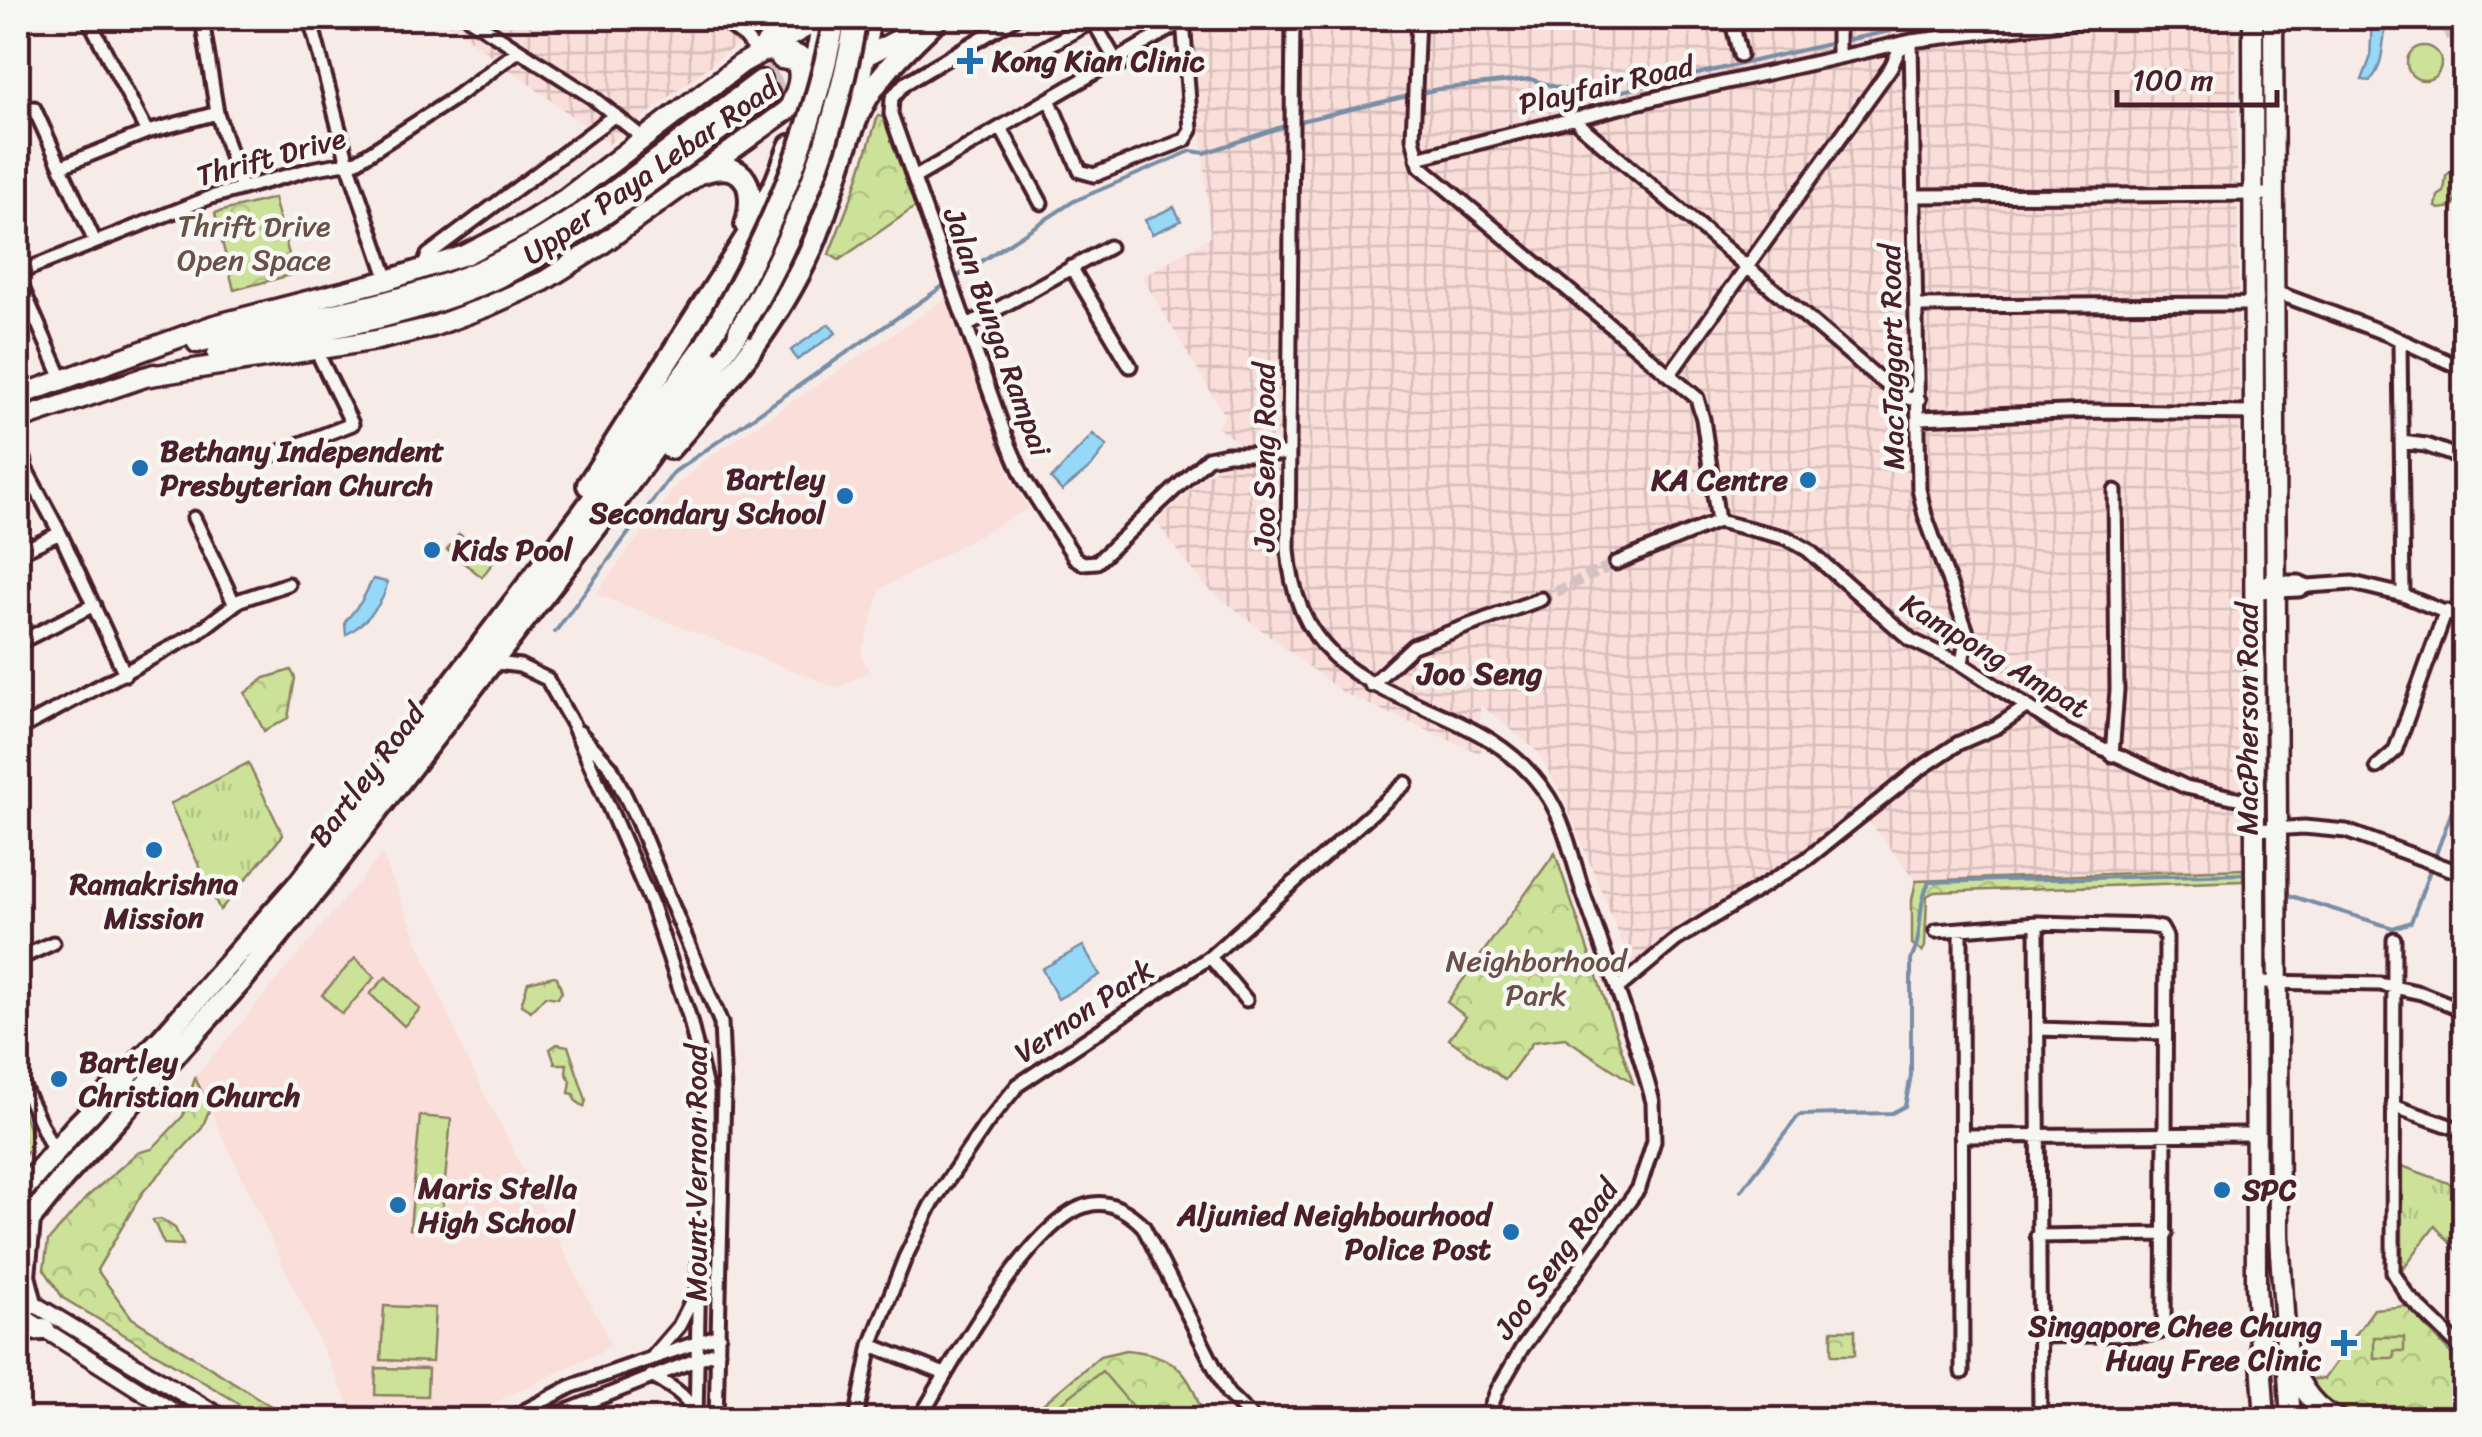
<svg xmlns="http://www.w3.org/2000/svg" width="2482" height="1437" viewBox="0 0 2482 1437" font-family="Sriracha,sans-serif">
<defs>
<pattern id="industrial-grid" width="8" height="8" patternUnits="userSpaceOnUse" patternTransform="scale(2.5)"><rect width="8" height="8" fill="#f9deda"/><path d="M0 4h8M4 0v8" fill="none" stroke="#d7bebb"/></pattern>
<pattern id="grass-tufts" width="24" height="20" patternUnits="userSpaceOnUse" patternTransform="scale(2.5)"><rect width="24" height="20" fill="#cce298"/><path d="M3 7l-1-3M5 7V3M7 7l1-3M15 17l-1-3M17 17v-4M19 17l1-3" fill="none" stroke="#b1c183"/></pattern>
<pattern id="forest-crowns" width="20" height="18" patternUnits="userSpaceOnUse" patternTransform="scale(2.5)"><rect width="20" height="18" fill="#cce298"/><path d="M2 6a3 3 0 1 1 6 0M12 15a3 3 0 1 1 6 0" fill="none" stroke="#b1c183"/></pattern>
</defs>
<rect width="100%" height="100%" fill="#f7ebe7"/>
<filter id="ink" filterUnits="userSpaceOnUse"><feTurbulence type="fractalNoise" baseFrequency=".01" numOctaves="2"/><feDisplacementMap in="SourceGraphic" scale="20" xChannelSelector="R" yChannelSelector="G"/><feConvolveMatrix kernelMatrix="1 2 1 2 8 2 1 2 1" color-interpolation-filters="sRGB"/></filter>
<g filter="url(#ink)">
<path fill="#f9deda" d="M947,298L1012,482L1029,508L881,589L861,655L869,671L838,688L596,594L678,484L704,461Z
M382,854L463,1051L612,1346L461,1419H356L195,1078Z"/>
<path fill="url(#industrial-grid)" d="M441,18H766L758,28L609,144Z
M1192,18H2112V26L2181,18H2236L2243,869L1916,881L1861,811L1634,972L1563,797L1538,752L1480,704L1481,754L1343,693L1205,586L1156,522L1206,475L1221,467L1237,442L1217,427L1225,416L1142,277L1210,237Z"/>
<path fill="url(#grass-tufts)" stroke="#8b8062" stroke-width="2.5" d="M248,763L283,835L220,910L170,804Z
M2402,1166L2454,1185L2464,1197V1259L2435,1226L2402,1270Z"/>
<path fill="url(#forest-crowns)" stroke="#8b8062" stroke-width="2.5" d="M878,116L883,117L915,207L839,260L829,254L854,191Z
M2452,170L2461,173L2462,184L2453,207L2439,209L2436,207L2438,196L2444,192L2446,176Z
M274,198L294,274L234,290L215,213Z
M291,670L295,678L288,718L264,731L245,693L265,678Z
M1555,853L1633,1083L1565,1038L1533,1042L1505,1080L1449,1039L1466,1017L1447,1002Z
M2243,869V881L1934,892L1927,896L1925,947L1922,952L1912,944V900L1916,881Z
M554,976L557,977L562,992L557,998L545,996L531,1011L521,1005L528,982Z
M557,1044L568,1046L586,1100L584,1107L575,1100L574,1094L569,1093L571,1081L566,1073L567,1064H555L550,1049Z
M195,1078L210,1108L202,1128L142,1193L97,1270L132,1318L285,1415L287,1419H256L235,1401L63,1298L44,1269L48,1241L87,1197L137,1153L152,1149L183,1116Z
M18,1102C29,1128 41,1140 18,1164V1152L24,1140L18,1123Z
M161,1219L175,1228L183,1245L164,1244L153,1220Z
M2407,1306L2464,1368V1419H2360L2328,1405L2305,1379H2324L2374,1309Z
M1832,1330H1855V1355H1832Z
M1126,1350C1175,1354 1192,1373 1203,1419L1024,1420L1100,1356Z"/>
<path fill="#cce298" stroke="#8b8062" stroke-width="2.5" d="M2407 63a17 17 0 1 1 34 0a17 17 0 1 1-34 0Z
M459,534L494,561L482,577L447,550Z
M355,958L375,977L342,1014L322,995Z
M386,977L420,1009L404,1026L370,994Z
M420,1116L451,1119L440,1231L410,1229Z
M384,1306L435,1308L432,1362L381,1360Z
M2374,1337H2404V1351H2394V1358H2374Z
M376,1368L428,1369L427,1396L375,1395Z
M1102,1371L1143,1419H1041Z"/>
<path fill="#96d8f8" stroke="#788ea6" stroke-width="2.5" d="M2372,18H2388C2381,39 2386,64 2370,81L2362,80L2370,59Z
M2445,18H2464V75Z
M1174,207L1181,221L1152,234L1145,220Z
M829,324L836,333L797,360L791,350Z
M1093,434L1107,446L1091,467L1062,491L1051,479Z
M373,579L387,582C385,605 363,624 346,635L345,622L361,602Z
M1083,946L1100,975L1058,999L1042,969Z"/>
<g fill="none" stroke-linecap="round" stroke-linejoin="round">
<path stroke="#788ea6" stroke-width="4" d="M1842,41L1952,18
M1296,122L1438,89L1530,79L1592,98L1833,43
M954,279L1074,201L1191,151L1205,153L1287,125
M555,632L674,472L946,284
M2285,894L2393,928L2411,922L2464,778
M1741,1191L1799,1115L1892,1113L1905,1106L1911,1075V960C1924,934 1916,908 1929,882L2244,874"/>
<path stroke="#d4c2c1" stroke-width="11" stroke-dasharray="11 5.5" stroke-linecap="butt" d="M1541,599L1616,563"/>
<path stroke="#d4c2c1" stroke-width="18" stroke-dasharray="18 9" stroke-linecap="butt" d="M761,80L799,56
M769,94L898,18"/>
<path stroke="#d4c2c1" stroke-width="20" stroke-dasharray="20 10" stroke-linecap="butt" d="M2448,18L2464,58"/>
<defs>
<path id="minor" d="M88,18L147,132
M310,18L348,163L388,280
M469,18L592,97L643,138
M719,18L745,37L758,53
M1015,18L904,84L892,98L891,114L1007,440L1024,479L1075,558L1083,563L1097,562L1208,458L1227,454H1288
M1293,18L1288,549C1300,725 1476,679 1549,798C1566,826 1573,861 1583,892C1607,961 1634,1031 1653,1102L1654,1141L1639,1188L1522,1348L1497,1391L1486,1420
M1418,18L1413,138L1420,166L1697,398L1703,419L1718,521
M1731,18L1740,55
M1974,18V33
M204,32L217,113L241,187
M1911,41L1919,489L1925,515L1967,632L1962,664
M1030,56L1093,21L1119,66
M1838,57V18
M1049,99L1080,171L1094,175L1185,140L1191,130L1183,18
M34,108L95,242
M1580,117V125L1601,143L1878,378L1907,398L1919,400
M1001,128L1041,203
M1417,158L1660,97L1911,41L2104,18
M62,166L147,132L217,113
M914,178L1183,21
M1915,196L2272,194
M1071,267L1130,366
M423,269L428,255L615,115
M18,273L211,197L311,169L357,161L453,99L518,51
M18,278L62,379
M2275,292L2387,334L2464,369
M1917,306L2245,304L2255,296
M967,326L1109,247
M2400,343L2403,595
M1670,374L1891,67L1899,50L1906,45
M1919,418L2089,411L2256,413
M18,437L25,462
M2401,442L2426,445L2464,459
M274,454L352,424L316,350
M18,455L60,533L125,674
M194,518L234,603
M18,553L60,533
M1616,563L1718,521L1787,538L1808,550L1911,640L1962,664L2063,730L2186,787L2255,802
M2255,582H2299L2308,586
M2255,592L2299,590L2308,586L2353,583L2403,595L2464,620
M18,643L94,605
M490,662L520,666L547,679L573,725L651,903L689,1016L707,1092L708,1200L699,1260L696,1420
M1371,685L1413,646L1541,599
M18,730L196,634L240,600L288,584
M579,732L611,767L637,820L721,1023L724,1090L716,1420
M2112,755L2117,690L2115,491
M2377,767L2395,751L2446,611
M2255,830L2304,827L2346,831L2464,874
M2037,923L2040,1420
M1936,931L2037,923L2149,926L2161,928L2166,937L2164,1326L2160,1332L2151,1334L2038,1336
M1961,931L1962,1372
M2394,939L2393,1272L2407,1295L2464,1351
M1210,957L1246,1000
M18,959L53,943
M2256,982L2380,984L2421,993L2464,1010
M1617,989L1676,940L1807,859L1917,771L1959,743L1996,727L2026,707
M2039,1029L2163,1033
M18,1076L55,1154
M2393,1106L2464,1131
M1961,1136L2255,1134
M2037,1236L2166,1234
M871,1345L945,1374
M654,1355L679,1326L696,1292
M651,1376C669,1385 684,1393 694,1411
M507,1420L572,1386L719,1335
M544,1420L718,1351
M856,1420L871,1345L905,1258L931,1205L986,1124L1018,1085L1210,957L1406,783
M919,1420C949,1368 1031,1219 1088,1205C1110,1199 1129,1212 1143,1226L1228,1394L1255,1420"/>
<path id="tertiary" d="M18,1294L226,1420
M18,1313L187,1420"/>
<path id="primary" d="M2253,18L2256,1286L2265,1420
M2273,18L2279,1236L2291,1420
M764,46L786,18
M864,55L871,18
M781,59L796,62C803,78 795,93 789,108
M856,61L926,25
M811,76L823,18
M197,343C287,320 383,309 470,274C570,234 674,144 761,80
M217,354C303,332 394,322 476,288C579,244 678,160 769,94
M144,377L377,340L432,327L486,307L544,281L598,247L822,85
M18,396L214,325L388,280L465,255L520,227L566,198L741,64L823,18
M18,420L154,374
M2291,1365C2302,1389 2315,1410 2340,1420"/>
<path id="trunk" d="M761,50C790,50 815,59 831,85
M853,113L864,55
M703,172C746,157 757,189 746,225
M670,448C725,386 778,323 812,247C832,202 840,153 861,109C877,75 909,47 935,21
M588,485L748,235L776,182L790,146
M18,1195L75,1128L162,1039L301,881L582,514L705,346
M29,1221L24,1276L31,1303
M18,1234L63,1178L241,981L319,886L616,501L739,331
M18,1330L44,1329"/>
</defs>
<use href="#minor" stroke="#4a1f2b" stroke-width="19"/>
<use href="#tertiary" stroke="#4a1f2b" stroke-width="21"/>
<use href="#primary" stroke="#4a1f2b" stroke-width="25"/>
<use href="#trunk" stroke="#4a1f2b" stroke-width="28"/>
<use href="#minor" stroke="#f6f6f2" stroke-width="11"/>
<use href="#tertiary" stroke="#f6f6f2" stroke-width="14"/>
<use href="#primary" stroke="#f6f6f2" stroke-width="18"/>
<use href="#trunk" stroke="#f6f6f2" stroke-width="20"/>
<defs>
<path id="trunk-bridge" d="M739,331C798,234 837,130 856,18
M705,346C768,241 812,138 835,18"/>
</defs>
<use href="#trunk-bridge" stroke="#4a1f2b" stroke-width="28" stroke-linecap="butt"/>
<use href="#trunk-bridge" stroke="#f6f6f2" stroke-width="20"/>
</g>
</g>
<g fill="#1f6fb2" stroke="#f6f6f2" stroke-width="4">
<path d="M965 46h10v10h10v10h-10v10h-10v-10h-10v-10h10z"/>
<circle cx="140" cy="468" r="10"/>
<circle cx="1808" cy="480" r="10"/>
<circle cx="845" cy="496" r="10"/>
<circle cx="432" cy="550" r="10"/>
<circle cx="154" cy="850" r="10"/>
<circle cx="59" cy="1079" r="10"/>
<circle cx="2222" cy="1190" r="10"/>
<circle cx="398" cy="1205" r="10"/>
<circle cx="1511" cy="1232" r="10"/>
<path d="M2339 1328h10v10h10v10h-10v10h-10v-10h-10v-10h10z"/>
</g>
<g text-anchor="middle" stroke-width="9" stroke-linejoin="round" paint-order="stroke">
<g font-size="30" font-weight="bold" fill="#4a1f2b" stroke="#f6f6f2" text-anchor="start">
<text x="992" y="71">Kong Kian Clinic</text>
<text x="160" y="461">Bethany Independent<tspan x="160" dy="34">Presbyterian Church</tspan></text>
<text x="825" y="489" text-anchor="end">Bartley<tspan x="825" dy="34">Secondary School</tspan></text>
<text x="1788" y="490" text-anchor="end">KA Centre</text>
<text x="452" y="560">Kids Pool</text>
<text x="154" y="894" text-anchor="middle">Ramakrishna<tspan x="154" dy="34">Mission</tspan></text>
<text x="79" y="1072">Bartley<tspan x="79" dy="34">Christian Church</tspan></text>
<text x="418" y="1198">Maris Stella<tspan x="418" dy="34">High School</tspan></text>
<text x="2242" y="1200">SPC</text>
<text x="1491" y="1225" text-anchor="end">Aljunied Neighbourhood<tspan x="1491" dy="34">Police Post</tspan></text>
<text x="2322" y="1336" text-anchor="end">Singapore Chee Chung<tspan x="2322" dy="34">Huay Free Clinic</tspan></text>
</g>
<g font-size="30" fill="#4a1f2b" stroke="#f6f6f2">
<text transform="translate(1606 85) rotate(-13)" y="10">Playfair Road</text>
<text transform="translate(271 157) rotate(-15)" y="10">Thrift Drive</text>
<text transform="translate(650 171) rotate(-35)" y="10">Upper Paya Lebar Road</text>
<text transform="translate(997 332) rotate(70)" y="10">Jalan Bunga Rampai</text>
<text transform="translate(1892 357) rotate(-91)" y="10">MacTaggart Road</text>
<text transform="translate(1264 457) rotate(-90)" y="10">Joo Seng Road</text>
<text transform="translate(1995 656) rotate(31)" y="10">Kampong Ampat</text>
<text transform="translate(2247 719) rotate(-90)" y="10">MacPherson Road</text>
<text transform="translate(367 775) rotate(-53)" y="10">Bartley Road</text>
<text transform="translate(1084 1011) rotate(-34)" y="10">Vernon Park</text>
<text transform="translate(696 1173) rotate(-90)" y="10">Mount Vernon Road</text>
<text transform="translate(1556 1259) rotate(-54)" y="10">Joo Seng Road</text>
</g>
<g font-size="30" fill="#6a5046" stroke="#f6f6f2">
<text x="254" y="236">Thrift Drive<tspan x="254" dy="34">Open Space</tspan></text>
<text x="1536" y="971">Neighborhood<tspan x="1536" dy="34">Park</tspan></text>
</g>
<g font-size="32" font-weight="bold" fill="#4a1f2b" stroke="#f6f6f2">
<text x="1480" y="684">Joo Seng</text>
</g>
</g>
<rect width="2482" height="1437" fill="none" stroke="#f6f6f2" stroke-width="60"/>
<rect x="30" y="30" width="2422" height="1377" fill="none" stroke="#4a1f2b" stroke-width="4" filter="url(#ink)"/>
<path d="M2117 90v15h160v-15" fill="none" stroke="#4a1f2b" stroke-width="5"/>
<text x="2132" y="90" font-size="30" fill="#4a1f2b" stroke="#f6f6f2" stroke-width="8" paint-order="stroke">100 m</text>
</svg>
